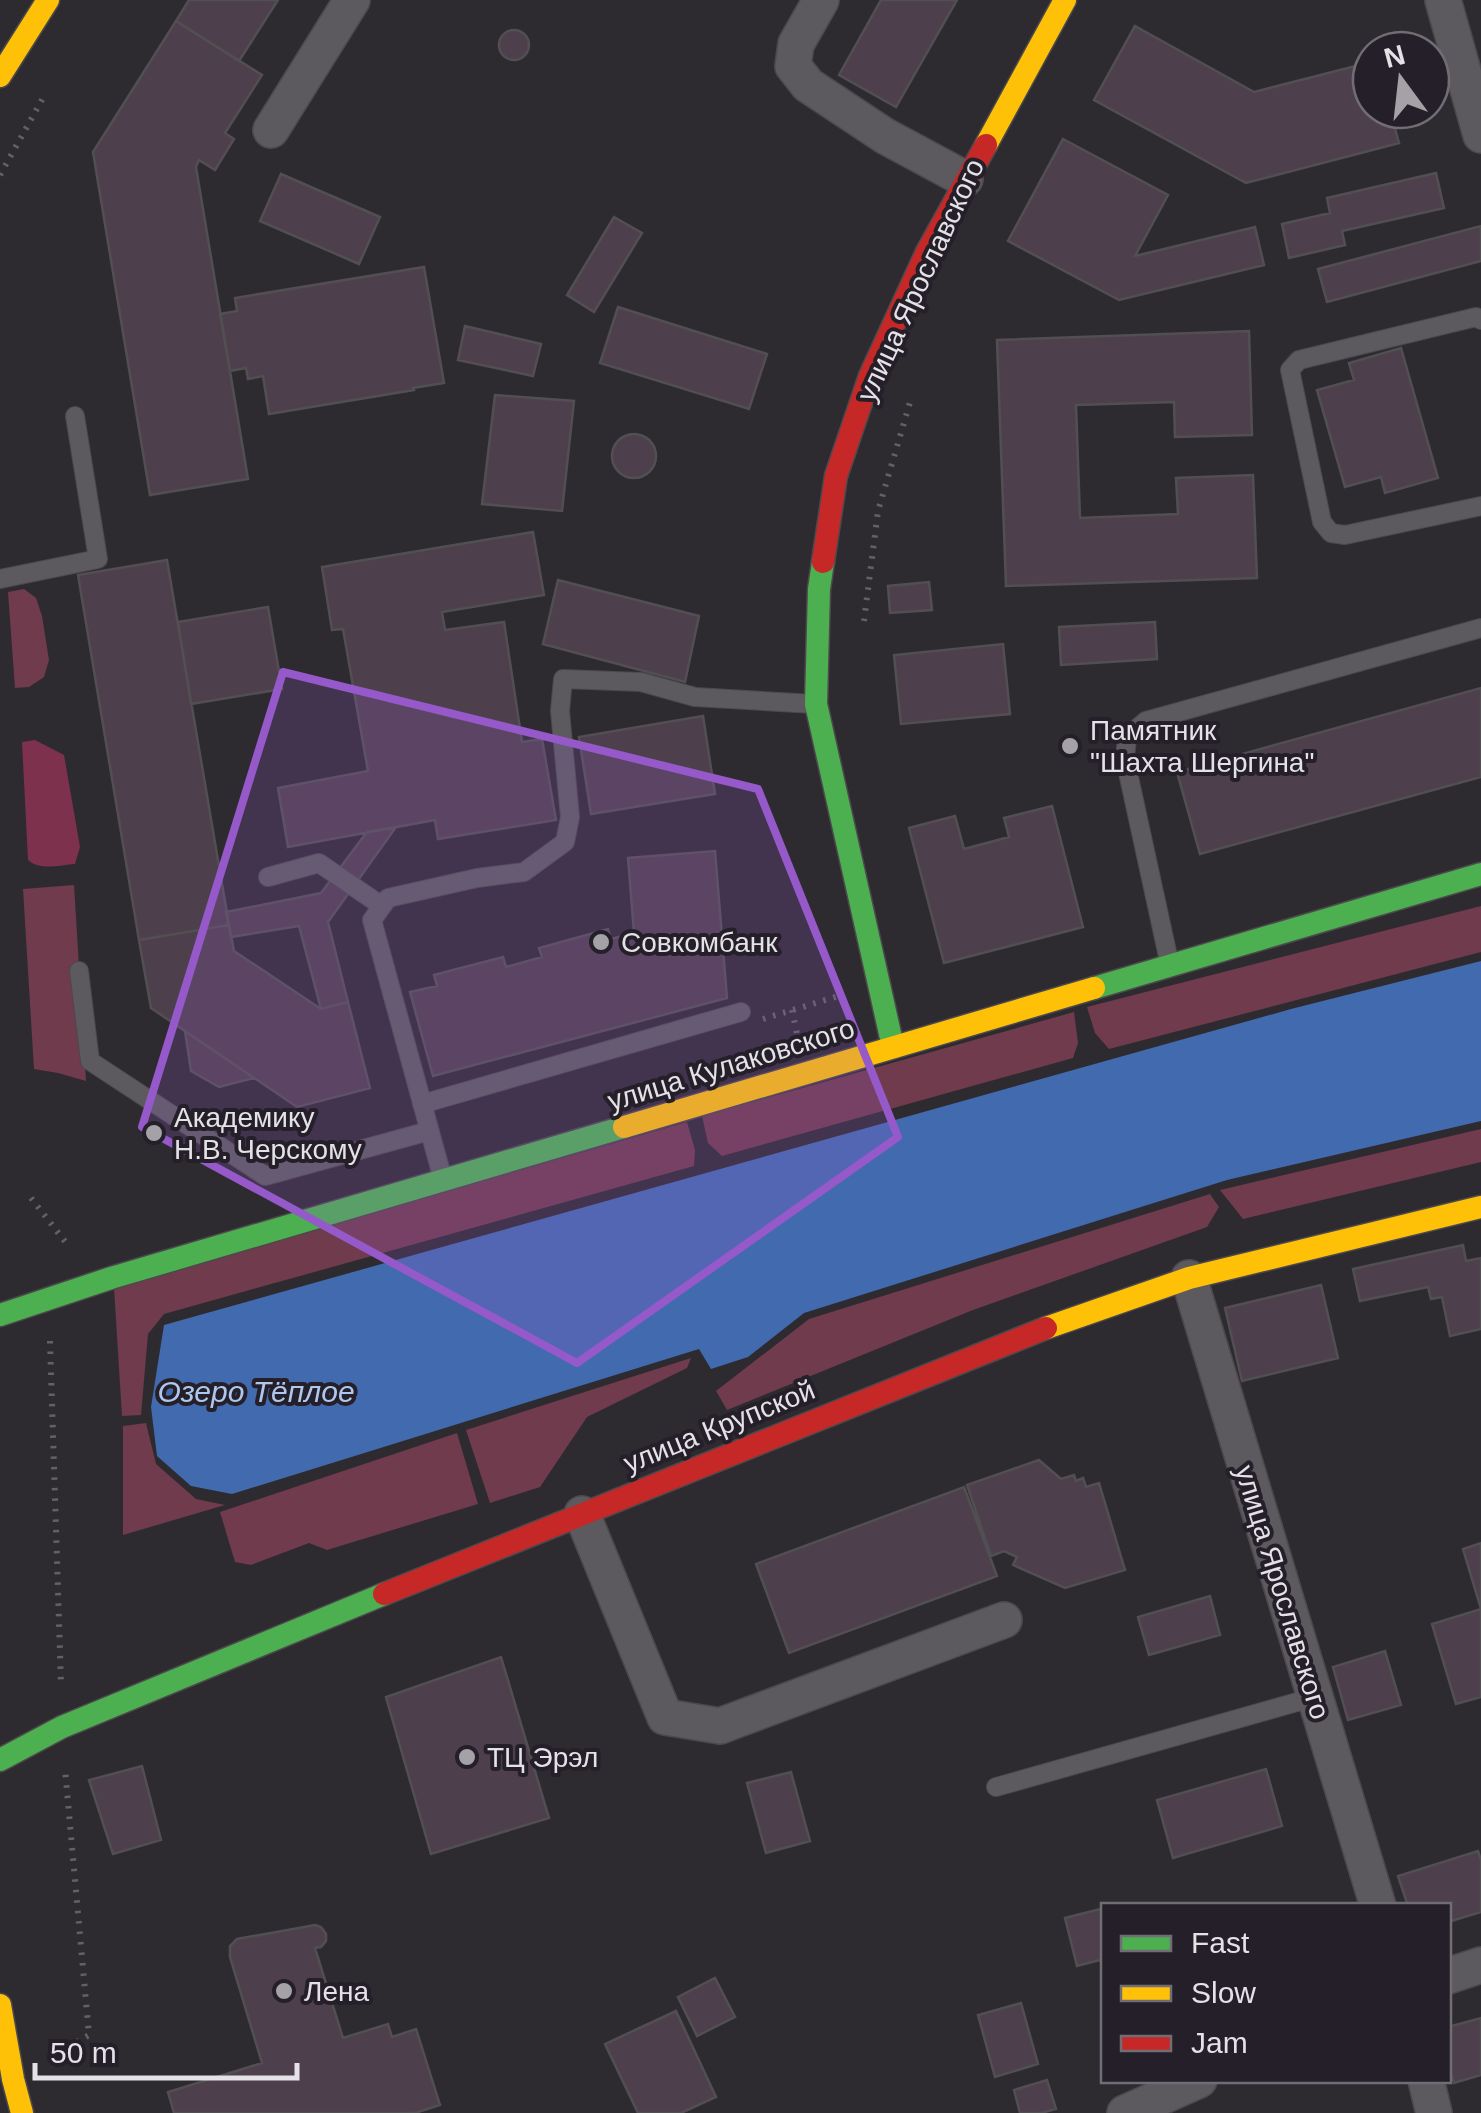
<svg xmlns="http://www.w3.org/2000/svg" width="1481" height="2113" viewBox="0 0 1481 2113" font-family="Helvetica,sans-serif">
<rect width="100%" height="100%" fill="#2e2b30"/>
<path fill="#6f3b4d" d="M24,589L36,598L42,616L49,660L44,677L29,687L15,688L8,592Z
M74,885L86,1081L58,1073L34,1069L23,889Z
M1481,906V952L1109,1049L1095,1033L1087,1007Z
M1074,1012L1078,1043L1073,1058L722,1156L708,1143L702,1116Z
M687,1122L695,1150L694,1166L164,1314L148,1334L141,1415L122,1416L114,1288Z
M1481,1129V1162L1243,1219L1220,1190Z
M1210,1194L1219,1207L1207,1227L973,1310L727,1410L716,1391L809,1319Z
M691,1358L687,1368L587,1417L540,1487L490,1503L466,1430Z
M146,1423L156,1464L196,1499L225,1505L123,1535V1426Z
M457,1433L478,1504L327,1550L309,1543L251,1565L235,1562L220,1512Z"/>
<path fill="#7e314d" d="M35,740L64,755L80,847L75,864C60,865 40,871 28,860L22,742Z"/>
<path fill="#426aae" d="M1481,961V1121L1227,1180L804,1313L748,1357L711,1369L699,1349L232,1494L191,1486L157,1456L151,1407L164,1325L1291,1009Z"/>
<path fill="#4e3f4c" stroke="#524f52" stroke-width="2.5" d="M189,0H278L239,61L176,21Z
M881,0H957L896,107L839,75Z
M176,21L262,75L225,133L234,139L215,170L199,160L196,167L248,479L150,495L93,152Z
M1135,26L1254,92L1371,62V110H1390L1399,143L1246,183L1094,100Z
M499 45a15 15 0 1 1 30 0a15 15 0 1 1-30 0Z
M1063,139L1168,195L1135,256L1255,227L1264,265L1119,300L1008,241Z
M1436,173L1444,208L1342,231L1345,245L1289,258L1282,224L1330,213L1327,198Z
M281,174L380,217L359,264L260,221Z
M614,217L642,233L594,312L567,295Z
M1481,226V261L1327,302L1318,269Z
M424,267L444,383L413,388L414,390L269,414L263,376L248,379L246,368L230,371L220,314L237,311L235,298Z
M618,307L767,354L749,409L600,363Z
M465,326L541,344L533,376L458,360Z
M1249,331L1252,435L1175,437L1174,402L1076,405L1080,518L1178,514L1176,478L1253,475L1257,578L1006,586L997,340Z
M1401,348L1438,478L1385,493L1381,477L1345,487L1317,390L1354,380L1349,363Z
M495,395L574,401L562,511L482,504Z
M612 456a22 22 0 1 1 44 0a22 22 0 1 1-44 0Z
M533,532L544,595L442,612L445,630L504,622L522,742L542,739L556,820L438,839L435,820L288,847L278,788L368,771L343,629L332,630L322,567Z
M167,560L229,925L139,940L78,575Z
M558,580L699,616L685,682L543,644Z
M929,582L932,610L890,613L888,586Z
M268,607L282,689L191,704L178,622Z
M1155,622L1157,659L1061,665L1059,627Z
M1003,644L1010,714L901,724L894,655Z
M1481,688V777L1200,854L1177,772Z
M703,716L715,794L591,814L579,737Z
M1052,806L1083,927L944,963L909,828L955,816L964,849L1009,837L1004,818Z
M396,827L328,922L348,1002L321,1009L299,926L231,937L226,912L321,893L367,832Z
M715,851L727,998L433,1076L410,992L437,986L434,975L503,957L506,967L542,957L539,948L608,929L611,939L634,933L628,858Z
M229,925L234,951L321,1009L348,1002L370,1088L297,1107L151,1008L139,940Z
M185,1031L254,1078L219,1087L191,1071Z
M1463,1245L1466,1261L1481,1258V1329L1450,1336L1442,1297L1431,1299L1428,1287L1360,1301L1353,1269Z
M1321,1285L1338,1358L1242,1381L1225,1308Z
M1039,1460L1061,1479L1074,1475L1076,1481L1083,1478L1086,1487L1099,1483L1125,1570L1065,1588L1013,1565L1017,1557L1004,1551L991,1556L967,1485Z
M964,1487L997,1576L789,1653L756,1564Z
M1481,1543V1609L1463,1549Z
M1210,1596L1220,1635L1149,1655L1138,1617Z
M1481,1609V1697L1456,1704L1432,1624Z
M1385,1651L1401,1705L1348,1720L1333,1667Z
M501,1657L549,1818L431,1854L386,1697Z
M142,1766L161,1840L113,1854L89,1780Z
M1266,1769L1282,1826L1173,1858L1157,1800Z
M791,1772L810,1841L766,1853L747,1783Z
M1478,1851L1481,1860V1912L1448,1922V1906H1408L1398,1876Z
M1104,1908V1959L1077,1966L1065,1918Z
M315,1925L321,1927L326,1934V1941L321,1947L315,1948L343,2038L388,2024L392,2037L416,2029L440,2105L415,2113H174L168,2092L262,2063L230,1957V1946L237,1939Z
M715,1978L735,2017L697,2036L678,1997Z
M1021,2003L1038,2064L995,2077L978,2015Z
M676,2011L716,2097L681,2113H638L605,2044Z
M1481,2018V2075L1454,2083L1448,2065V2027Z
M1047,2080L1056,2109L1041,2113H1020L1014,2090Z"/>
<g fill="none" stroke-linecap="round" stroke-linejoin="round">
<defs>
<path id="lane" d="M1481,320L1476,317L1299,360L1290,370L1322,522L1331,533L1345,535L1481,506
M0,579L98,559L75,416
M268,877L319,863L382,906
M1169,961L1125,759L1127,737L1146,721L1481,628
M79,971L90,1061L265,1176L429,1131
M422,1104L741,1012
M442,1176L372,920L388,898L477,878L524,872L565,842L570,817L560,711L563,679L641,682L695,697L814,704
M996,1787L1315,1697"/>
<path id="street" d="M821,0L796,44L793,66L808,85L885,136L965,179
M1443,0L1481,135
M271,130L352,0
M1189,1278L1378,1906
M582,1514L665,1717L720,1726L1004,1620
M1448,1976L1481,1965
M1426,2080L1434,2113
M1125,2113L1199,2080"/>
<path id="fast" d="M823,562L819,589L816,704L893,1047
M1094,988L1481,874
M0,1315L111,1278L624,1127
M0,1760L62,1727L384,1594"/>
<path id="slow" d="M0,76L48,0
M986,145L1065,0
M624,1127L1094,988
M1046,1328L1189,1278L1481,1207
M0,2005L13,2079L22,2113"/>
<path id="jam" d="M823,562L836,476L870,376L927,252L986,145
M384,1594L1046,1328"/>
</defs>
<use href="#lane" stroke="#4c494d" stroke-width="20"/>
<use href="#street" stroke="#4c494d" stroke-width="38"/>
<use href="#fast" stroke="#4c494d" stroke-width="25"/>
<use href="#slow" stroke="#4c494d" stroke-width="25"/>
<use href="#jam" stroke="#4c494d" stroke-width="25"/>
<path stroke="#646165" stroke-width="6" stroke-dasharray="2.5 8" stroke-linecap="butt" d="M0,175L43,98
M864,621L878,511L911,399
M792,1010L797,1034
M763,1019L842,995
M31,1198L67,1244
M50,1341L61,1684
M49,2057L89,2035L65,1769"/>
<use href="#lane" stroke="#5c5a5e" stroke-width="18"/>
<use href="#street" stroke="#5c5a5e" stroke-width="35"/>
<use href="#fast" stroke="#4caf50" stroke-width="22"/>
<use href="#slow" stroke="#ffc107" stroke-width="22"/>
<use href="#jam" stroke="#c62828" stroke-width="22"/>
</g>
<path fill="#9559c9" fill-opacity="0.2" stroke="#9559c9" stroke-width="8" stroke-linejoin="round" d="M283,672L758,789L898,1137L577,1363L142,1127Z"/>
<g fill="#a4a1a7" stroke="#241f28" stroke-width="4">
<circle cx="1070" cy="746" r="10"/>
<circle cx="601" cy="942" r="10"/>
<circle cx="154" cy="1133" r="10"/>
<circle cx="467" cy="1757" r="10"/>
<circle cx="284" cy="1991" r="10"/>
</g>
<g text-anchor="middle" stroke-width="8" stroke-linejoin="round" paint-order="stroke">
<g font-size="28" fill="#e4e1e7" stroke="#241f28">
<text transform="translate(920 280) rotate(-65)" y="10">улица Ярославского</text>
<text transform="translate(731 1064) rotate(-17)" y="10">улица Кулаковского</text>
<text transform="translate(719 1426) rotate(-22)" y="10">улица Крупской</text>
<text transform="translate(1283 1592) rotate(73)" y="10">улица Ярославского</text>
</g>
<g font-size="28" fill="#e4e1e7" stroke="#241f28" text-anchor="start">
<text x="1090" y="740">Памятник<tspan x="1090" dy="32">"Шахта Шергина"</tspan></text>
<text x="621" y="952">Совкомбанк</text>
<text x="174" y="1127">Академику<tspan x="174" dy="32">Н.В. Черскому</tspan></text>
<text x="487" y="1767">ТЦ Эрэл</text>
<text x="304" y="2001">Лена</text>
</g>
<g font-size="30" font-style="italic" fill="#aec7ee" stroke="#241f28">
<text x="256" y="1402">Озеро Тёплое</text>
</g>
</g>
<rect x="1101" y="1903" width="350" height="180" fill="#241f28" stroke="#716d74" stroke-width="2.5"/>
<rect x="1121" y="1936" width="50" height="15" fill="#4caf50" stroke="#716d74" stroke-width="2.5"/>
<text x="1191" y="1953" font-size="30" fill="#e4e1e7">Fast</text>
<rect x="1121" y="1986" width="50" height="15" fill="#ffc107" stroke="#716d74" stroke-width="2.5"/>
<text x="1191" y="2003" font-size="30" fill="#e4e1e7">Slow</text>
<rect x="1121" y="2036" width="50" height="15" fill="#c62828" stroke="#716d74" stroke-width="2.5"/>
<text x="1191" y="2053" font-size="30" fill="#e4e1e7">Jam</text>
<g transform="translate(1401 80) rotate(345)"><circle r="48" fill="#241f28" stroke="#716d74" stroke-width="2.5"/>
<path d="M0-8L18 38L0 25L-18 38Z" fill="#a4a1a7"/>
<text y="-15" font-size="28" font-weight="bold" text-anchor="middle" fill="#e4e1e7">N</text>
</g>
<path d="M35 2063v15h262v-15" fill="none" stroke="#e4e1e7" stroke-width="5"/>
<text x="50" y="2063" font-size="30" fill="#e4e1e7" stroke="#241f28" stroke-width="8" paint-order="stroke">50 m</text>
</svg>
